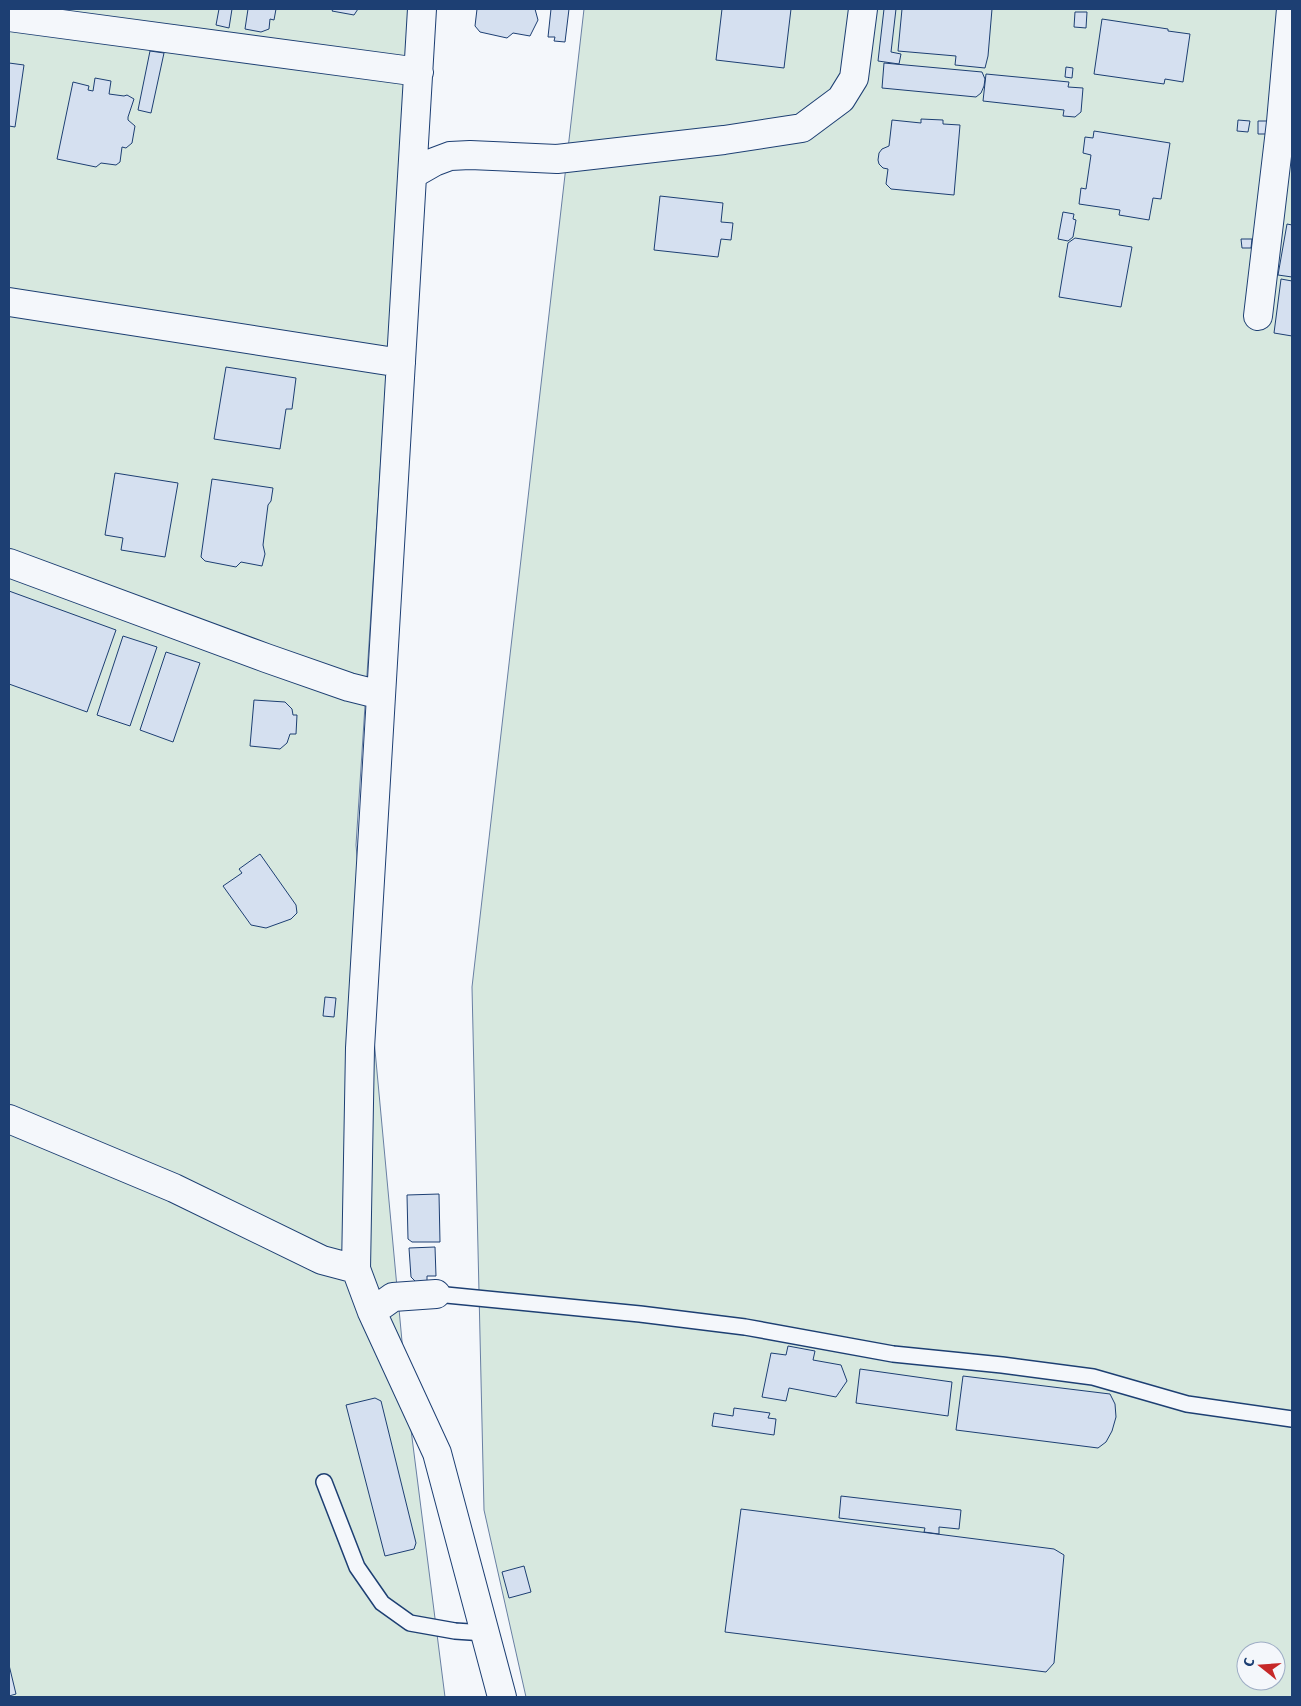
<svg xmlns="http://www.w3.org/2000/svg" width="1301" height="1706" viewBox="0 0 1301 1706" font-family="'Fira Sans',sans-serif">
<rect width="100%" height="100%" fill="#f4f7fb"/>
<path fill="#d7e8df" stroke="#687fa3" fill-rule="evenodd" d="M9,9H410L356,845L408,1406L445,1697H9Z
M584,9H1292V1697H526L484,1510L472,987ZM1246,1651H1276V1681H1246Z"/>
<path fill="#d5e0f0" stroke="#1d3f73" d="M219,9H232L229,28L216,25Z
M248,9H276L274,20L270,19L269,29L261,32L245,29Z
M333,9H358L354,15L332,11Z
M477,9H535L538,20L530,36L513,33L507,38L480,32L475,26Z
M551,9H569L565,42L554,41L555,37H548Z
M722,9H791L784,68L716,60Z
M884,9H896L891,52L901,54L899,64L878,61Z
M902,9H992L988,56L985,68L955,65L956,56L898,51Z
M1075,12H1087L1086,28L1074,27Z
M1102,19L1168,29V31L1190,34L1183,82L1165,79L1164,84L1094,74Z
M150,51L164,53L151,113L138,110Z
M9,63L24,65L15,127L9,126Z
M884,63L982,72L985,79L984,86L981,93L976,97L882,88Z
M1066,67L1073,68L1072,78L1065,77Z
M986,74L1069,82L1068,87L1083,88L1081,112L1075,117L1063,116L1064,110L983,101Z
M95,78L111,81L109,94L124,96L127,95L134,99L128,117V120L135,126L132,143L126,148L122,147L120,162L116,165L101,163L96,167L57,159L73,82L89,86L88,90L93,91Z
M921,119L943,120V124L960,125L954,195L891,189L886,184L888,169L883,168L879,164L878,160L879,153L882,149L889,146L892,120L921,123Z
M1238,120L1250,121L1248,132L1237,131Z
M1258,121H1268L1267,134H1258Z
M1094,131L1170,143L1161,199L1153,198L1149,220L1119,215L1120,210L1079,204L1081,188L1086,189L1091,155L1083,153L1085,137L1093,138Z
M660,196L723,203L721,222L733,223L731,240L721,239L718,257L654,250Z
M1063,212L1074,214L1073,219L1076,220L1073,237L1068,241L1058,239Z
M1287,224L1292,225V277L1278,275Z
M1075,238L1132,247L1121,307L1059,297L1068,243Z
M1241,239H1252L1251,248H1242Z
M1281,279L1292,281V336L1274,333Z
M226,367L296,378L292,409H286L280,449L214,439Z
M115,473L178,483L165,557L121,550L123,538L105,535Z
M212,479L273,488L271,501L268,505L263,545L265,554L262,566L241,562L236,567L205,561L201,557Z
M9,591L116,630L87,712L9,684Z
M123,636L157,647L130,726L97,715Z
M166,652L200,663L173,742L140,730Z
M254,700L285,702L292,709L293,715H297L296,734H290L287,743L280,749L250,746Z
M260,854L296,905L297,913L291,919L266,928L251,925L223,886L242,873L239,869Z
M325,997L336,998L334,1017L323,1016Z
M439,1194L440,1242H412L408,1239L407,1195Z
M435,1247L436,1276H427V1281L416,1282L411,1277L409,1248Z
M788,1346L815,1351L813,1360L841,1365L847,1381L836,1397L789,1388L786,1401L762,1397L771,1353L786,1355Z
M860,1369L952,1382L948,1416L856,1403Z
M963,1376L1110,1394L1115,1404L1116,1417L1112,1431L1106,1442L1098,1448L956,1430Z
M375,1398L381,1401L416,1543L414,1549L385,1556L346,1405Z
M734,1408L770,1413L768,1418L776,1419L774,1435L712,1426L714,1413L733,1416Z
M841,1496L961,1510L959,1529L939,1527V1534L924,1532L925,1528L839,1518Z
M741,1509L1054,1549L1064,1555L1054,1663L1046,1672L725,1632Z
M524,1566L531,1592L509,1598L502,1572Z
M9,1665L16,1694L9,1696Z"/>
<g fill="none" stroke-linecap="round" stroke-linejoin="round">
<defs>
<path id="lane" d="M436,1294L640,1314L745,1327L893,1354L1002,1365L1093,1377L1187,1404L1292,1419
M324,1482L357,1567L382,1603L410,1623L455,1631L485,1633"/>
<path id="street" d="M422,9L360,1048L356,1269L372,1312L437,1453L502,1697
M9,17L419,72
M413,174L434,162L450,156L470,155L557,159L724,140L802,128L841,99L854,78L863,9
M9,302L401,363
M1258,316L1281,122L1291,9
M9,563L266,658L349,687L381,695
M9,1119L174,1188L322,1260L356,1269
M372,1312L393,1297L436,1294"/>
</defs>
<use href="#lane" stroke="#1d3f73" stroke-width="18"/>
<use href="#street" stroke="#1d3f73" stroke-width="30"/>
<use href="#lane" stroke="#f4f7fb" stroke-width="15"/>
<use href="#street" stroke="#f4f7fb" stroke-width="28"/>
</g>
<rect width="1301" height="1706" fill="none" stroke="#1d3f73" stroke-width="20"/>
<g transform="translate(1261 1666) rotate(287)"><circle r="24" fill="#f4f7fb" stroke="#9eadc5"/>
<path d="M0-4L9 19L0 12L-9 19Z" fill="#c62828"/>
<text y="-8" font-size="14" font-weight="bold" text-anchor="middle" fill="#1d3f73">С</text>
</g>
</svg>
